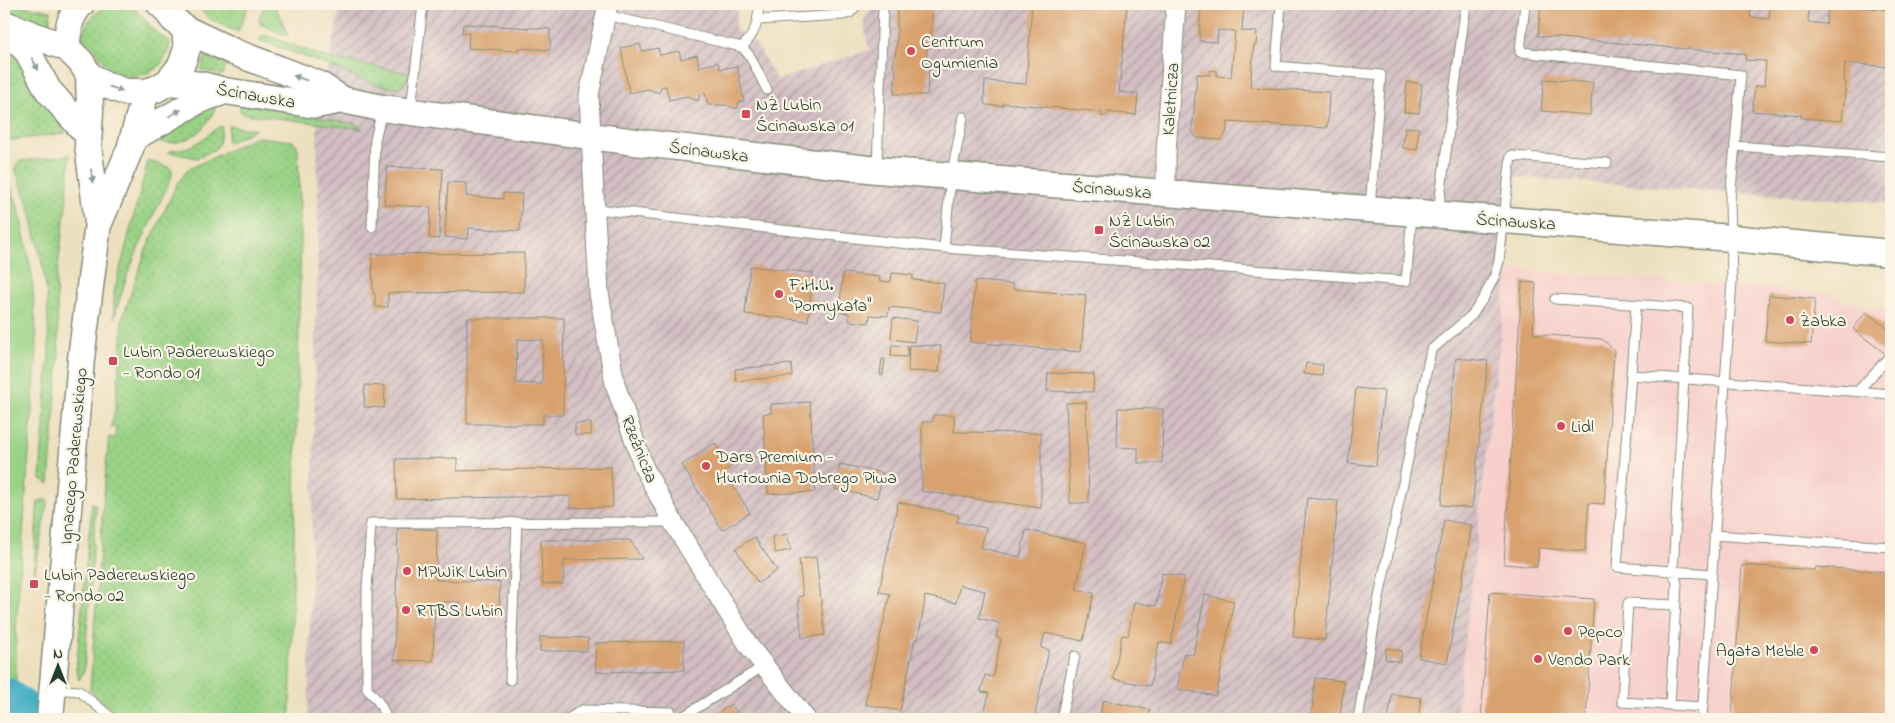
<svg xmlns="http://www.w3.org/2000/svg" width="1895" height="723" viewBox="0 0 1895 723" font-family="'Indie Flower',sans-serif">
<defs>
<pattern id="industrial-furrows" width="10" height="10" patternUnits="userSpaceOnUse" patternTransform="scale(1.25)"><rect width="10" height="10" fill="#d2bec3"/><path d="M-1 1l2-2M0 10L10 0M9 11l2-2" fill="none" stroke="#aa9c9f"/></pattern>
<pattern id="grass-dots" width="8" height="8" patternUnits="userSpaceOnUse" patternTransform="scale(1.25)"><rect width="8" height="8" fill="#99d285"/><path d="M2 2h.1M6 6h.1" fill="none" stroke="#83b573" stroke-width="1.8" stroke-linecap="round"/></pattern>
</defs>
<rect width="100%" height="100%" fill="#fcf5e5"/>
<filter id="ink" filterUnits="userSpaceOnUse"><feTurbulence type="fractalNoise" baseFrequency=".02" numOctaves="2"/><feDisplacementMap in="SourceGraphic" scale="10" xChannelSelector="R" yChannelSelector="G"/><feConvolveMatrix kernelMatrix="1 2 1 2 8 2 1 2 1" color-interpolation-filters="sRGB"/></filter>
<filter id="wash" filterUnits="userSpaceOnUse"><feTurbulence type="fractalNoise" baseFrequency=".0096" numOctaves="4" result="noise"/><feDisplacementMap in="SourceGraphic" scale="20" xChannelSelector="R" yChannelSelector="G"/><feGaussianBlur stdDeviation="1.12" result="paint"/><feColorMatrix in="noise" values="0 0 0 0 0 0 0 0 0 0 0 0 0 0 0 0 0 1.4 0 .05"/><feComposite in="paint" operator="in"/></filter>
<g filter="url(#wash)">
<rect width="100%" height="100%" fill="#ede0bf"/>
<path fill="#f7d0cc" d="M1508,269L1827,293L1866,308L1891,311V719H1456Z"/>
<path fill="url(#industrial-furrows)" d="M341,4H738L735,30L756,44L777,80L869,50L863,20L875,4H1891V203L1513,177L1508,269L1456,719H308L318,233L317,123Z"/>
<path fill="url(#grass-dots)" stroke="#5c885c" d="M13,4L51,11L49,24L46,25L11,11Z
M197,4H249L238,32C221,25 206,20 197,4Z
M265,4H274L288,34L287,36L260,24L259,18Z
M118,5L136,10L157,33L170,42C169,52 164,63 155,69C141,78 123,79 110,68C98,57 99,49 82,40C83,20 99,7 118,5Z
M266,35L322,56L409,73L404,85L394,88L385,86L370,83L327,65L259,40L262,36Z
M4,45L10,48L66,133L6,141L4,133Z
M206,56L226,64L223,75L201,70Z
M217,102C210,129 185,149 156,141Z
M240,103L355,124L363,129L244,114L240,111Z
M222,126L219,144L215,149L197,158L168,152C175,149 187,149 195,144C205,139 212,129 222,126Z
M229,126L256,129L228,143L227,141Z
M256,137L293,141L297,145L298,151L301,237L290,719H123L90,690L106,465L109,437L115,438L116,428L111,427L115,409L122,341V319L146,250L178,182L189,169Z
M70,155L66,205L56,282L59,358L49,484L40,478L49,353L47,297L43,268L30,211L15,168L18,162L20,161Z
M148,161L169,167L172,170V176L139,247L128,273L114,318V292Z
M41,500H48L34,575L37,510L38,502Z
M92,503L95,504L96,508L84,671L79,680L76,669Z"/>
<path fill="#99d285" stroke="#5c885c" d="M4,166L20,213L32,276L37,347L16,627V686L4,678Z"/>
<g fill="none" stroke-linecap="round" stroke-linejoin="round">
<path stroke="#46b1c4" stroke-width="36" d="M4,694L38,719"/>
</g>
<g id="blocks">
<path fill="#d8a26e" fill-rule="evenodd" d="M899,4H933L930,47H927L926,67L929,68L927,95L894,94L896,68L893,66L897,44V15Z
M1032,4H1127L1119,92L1138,94L1136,115L1108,112L1107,116H1101L1102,112L1003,103V106L985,105L984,101L985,81L1026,84Z
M1201,4H1244L1242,31L1257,32L1256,45H1254L1250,87L1329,92L1327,128L1228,122L1226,134L1221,140L1197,138L1192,132L1197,74L1210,75V70L1217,71V76L1231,77L1235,31L1218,30L1217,42L1199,41Z
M1541,4H1752L1750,17L1769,19L1771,4H1809L1808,22L1826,24L1828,4L1891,10V67L1845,63L1844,81L1846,82L1842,121L1801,118L1802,115L1752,111L1755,86H1764L1766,61L1745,60L1746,54L1538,36Z
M463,24L550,29V50L518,48V51L468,48L469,33H462Z
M640,44L642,51L658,48L660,55L679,51L681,59L697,55L699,67L718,62L720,69L737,66L744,101L739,102L737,109L726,105H708L705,93L700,94L698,101L687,96L669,100L666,86L661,87L659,93L648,89L629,93L621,48Z
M1544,79L1593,83L1590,115L1541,111Z
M1407,82L1422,84L1419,113L1404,112Z
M1405,127L1419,128L1417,150L1403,148Z
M387,167L443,169L439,239L429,238L431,207L384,205Z
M448,182L466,183V196L503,199V193L522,194L520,231L469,228L468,239L445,237Z
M524,253V292L388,293V307H375V293H373L372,254Z
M750,266L813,273L808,321L745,314Z
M843,273L880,277L879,281L891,282L892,273L913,275V280L944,283L941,312L889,307L888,316L870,315L869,323L849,321V313L839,312Z
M975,281L1013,284V289L1086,295L1081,352L970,342Z
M1522,282L1536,283L1533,334L1602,339L1614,350L1604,504L1589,503L1585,551L1539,548L1537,567L1504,564Z
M1769,295L1815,299L1811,344L1765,341Z
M1866,312L1891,331V358L1853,329Z
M467,318H564L563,415H543V424H467ZM517,339L543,340L542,384L516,383Z
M893,318L917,321L914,342L891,339Z
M892,345L908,346L907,357L891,356Z
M909,345L941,346L939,372L908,371Z
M1456,358L1488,361L1472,508L1441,505Z
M882,359H885L883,375H880Z
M1306,363L1323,365L1322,376L1304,374Z
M791,364L792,376L736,381L735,369Z
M1048,373L1094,374L1093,392L1047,391Z
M365,385L385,386L384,408L364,407Z
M1356,388L1384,391L1376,466L1348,463Z
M810,402L815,492L768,494L763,414L771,413V404Z
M1086,402L1089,503H1070L1066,403Z
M1118,408L1163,409L1162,463H1138V448L1117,447Z
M933,415H954V432L1041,433V508L922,491V422H933Z
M575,423H591V435H575Z
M715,443L731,467L724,471L750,513L722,530L682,465Z
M457,458V471L611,467L613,507L570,508V496L397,499L396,459Z
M840,464L883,473L877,498L835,489Z
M1307,498L1338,501L1325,640L1293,637Z
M898,502L959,515L957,522L986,528L981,548L1020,557L1026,530L1086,543L1076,589L1094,593L1083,641L1045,633L1041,648L1049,650L1034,719H983L989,693L981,692L985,675L993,677L1001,639L996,637L999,623L979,618L985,591L960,585L956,603L925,596L924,600L925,601L918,639H915L900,711L865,704L890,594L879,592Z
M1444,520L1472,525L1447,663L1419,658Z
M398,528L437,530L436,580L500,582L499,616L461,615V602H435L433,661L394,660Z
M787,534L791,550L775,553L772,537Z
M754,537L777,570L758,583L736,549Z
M541,540H630L642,559L564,560L563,584H542Z
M816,557L825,635L802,638L798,597L803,596L799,559Z
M1742,565L1815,570L1816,567L1890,572L1891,719H1732Z
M1162,573L1184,577L1171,644L1159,642L1150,686L1113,679L1122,635L1128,636L1134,602L1156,606Z
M1490,592L1594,599L1586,719H1481Z
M1205,595L1234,601L1216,696L1177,689L1184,653L1193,655Z
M540,637L588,638L587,651H540Z
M684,641V670L596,672L595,643Z
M1386,648L1402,651L1400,662L1385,659Z
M1315,678L1344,681L1340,719H1311Z
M1392,694L1421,698L1418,719H1388Z
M1103,700L1150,710L1148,719H1113L1100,716Z
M731,704L742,719H708Z"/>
</g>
</g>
<g filter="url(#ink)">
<use href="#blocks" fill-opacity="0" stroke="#868e7a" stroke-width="1"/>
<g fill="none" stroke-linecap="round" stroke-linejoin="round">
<defs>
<path id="lane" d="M1281,4L1276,66L1381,75L1370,207
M1525,4L1520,52L1741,75L1730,201L1732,281L1702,719
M606,15L742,47L750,56L767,90
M758,20L843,15L850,13L858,4
M742,47C756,33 758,23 759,4
M411,109L423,4
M1735,146L1891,157
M877,168L883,8
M596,209L944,248L1406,281L1412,216
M1438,212L1466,4
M372,227L375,140L382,110
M944,248L951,177L963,117
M1555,299L1688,308L1673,571L1677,583L1670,705L1703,707
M1636,305L1617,567L1712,574
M1631,375L1891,394
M1858,391L1889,357
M1714,535L1891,547
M510,680L517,522
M55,689L79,691L113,719
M1670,705L1622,702L1628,603L1676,605
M386,719C383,706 376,698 367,689V590L371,523L673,522
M568,719L582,710L671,712L672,719
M679,719L764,666
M1061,719L1075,656
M1358,719L1379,597L1431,350L1472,315L1484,297L1495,275L1499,261L1511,156L1607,163"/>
<path id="street" d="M608,4L589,95L599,293L615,384L644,468L673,522L749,646L806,719
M1166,193V152L1176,4"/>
<path id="secondary" d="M81,4C69,17 67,31 67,48L81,62L89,75L106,85L125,92H146L156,89L168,82L181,66L187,49L185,29
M160,4L165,8L173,19L185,29L234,52L318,84L343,100L382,108L643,143L877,170L1731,238L1891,253
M7,25L67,48
M4,27L28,52L48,90L88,135
M168,82L202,85L225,91L316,105L343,100
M133,138L199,100L225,91
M99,223L130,149L146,92
M50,719L81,359L98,223L88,145L90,111L89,75"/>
</defs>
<use href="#lane" stroke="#868e7a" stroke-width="11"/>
<use href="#street" stroke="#868e7a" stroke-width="21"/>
<use href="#secondary" stroke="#868e7a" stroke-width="29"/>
<use href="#lane" stroke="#fff" stroke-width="9"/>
<use href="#street" stroke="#fff" stroke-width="19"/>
<use href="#secondary" stroke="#fff" stroke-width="26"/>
</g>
<defs><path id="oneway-solid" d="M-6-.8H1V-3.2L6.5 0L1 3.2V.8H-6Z" transform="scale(1.25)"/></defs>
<g fill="#8f9e9a">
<use href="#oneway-solid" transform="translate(35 64) rotate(61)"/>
<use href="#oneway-solid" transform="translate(300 78) rotate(-160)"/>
<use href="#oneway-solid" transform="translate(116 89) rotate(20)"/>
<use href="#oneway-solid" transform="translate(175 113) rotate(-30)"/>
<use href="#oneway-solid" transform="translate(92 176) rotate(83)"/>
</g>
</g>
<g fill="#d1495b" stroke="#fcf5e5" stroke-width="2">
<circle cx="911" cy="51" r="5"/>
<rect x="741" y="109" width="10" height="10" rx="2.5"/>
<rect x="1094" y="225" width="10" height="10" rx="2.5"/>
<circle cx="779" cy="294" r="5"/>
<circle cx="1790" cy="320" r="5"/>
<rect x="108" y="356" width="10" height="10" rx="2.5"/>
<circle cx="1561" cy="426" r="5"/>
<circle cx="706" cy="466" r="5"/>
<circle cx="407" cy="571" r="5"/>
<rect x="29" y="579" width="10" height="10" rx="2.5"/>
<circle cx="406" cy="610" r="5"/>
<circle cx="1568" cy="631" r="5"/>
<circle cx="1814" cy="650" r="5"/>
<circle cx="1538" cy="659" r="5"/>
</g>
<g text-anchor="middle" stroke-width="4.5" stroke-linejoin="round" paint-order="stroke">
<g font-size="18" fill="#1f3d34" stroke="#fcf5e5" text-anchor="start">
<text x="921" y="47">Centrum<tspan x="921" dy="21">Ogumienia</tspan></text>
<text x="756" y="110">NŻ Lubin<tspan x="756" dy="21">Ścinawska 01</tspan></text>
<text x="1109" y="226">NŻ Lubin<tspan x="1109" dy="21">Ścinawska 02</tspan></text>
<text x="789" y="290">F.H.U.<tspan x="789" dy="21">"Pomykała"</tspan></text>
<text x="1800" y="326">Żabka</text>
<text x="123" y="357">Lubin Paderewskiego<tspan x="123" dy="21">- Rondo 01</tspan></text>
<text x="1571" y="432">Lidl</text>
<text x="716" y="462">Dars Premium -<tspan x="716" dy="21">Hurtownia Dobrego Piwa</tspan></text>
<text x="417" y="577">MPWiK Lubin</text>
<text x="44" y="580">Lubin Paderewskiego<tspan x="44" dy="21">- Rondo 02</tspan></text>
<text x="416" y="616">RTBS Lubin</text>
<text x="1578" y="637">Pepco</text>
<text x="1804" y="656" text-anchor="end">Agata Meble</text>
<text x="1548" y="665">Vendo Park</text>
</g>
<g font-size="18" fill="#1f3d34" stroke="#fcf5e5">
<text transform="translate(256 95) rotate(10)" y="6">Ścinawska</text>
<text transform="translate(1170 99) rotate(-86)" y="6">Kaletnicza</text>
<text transform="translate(709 151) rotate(7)" y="6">Ścinawska</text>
<text transform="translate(1112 189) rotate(5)" y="6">Ścinawska</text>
<text transform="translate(1516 221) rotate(4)" y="6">Ścinawska</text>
<text transform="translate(640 449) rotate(68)" y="6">Rzeźnicza</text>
<text transform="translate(73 456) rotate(-85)" y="6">Ignacego Paderewskiego</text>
</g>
</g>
<rect width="1895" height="723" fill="none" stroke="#fcf5e5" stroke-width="20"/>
<g transform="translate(58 666)" stroke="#fcf5e5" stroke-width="4" paint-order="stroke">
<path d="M0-4L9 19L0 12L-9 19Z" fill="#1f3d34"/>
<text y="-8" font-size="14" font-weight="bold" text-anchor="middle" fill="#1f3d34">N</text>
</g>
</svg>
